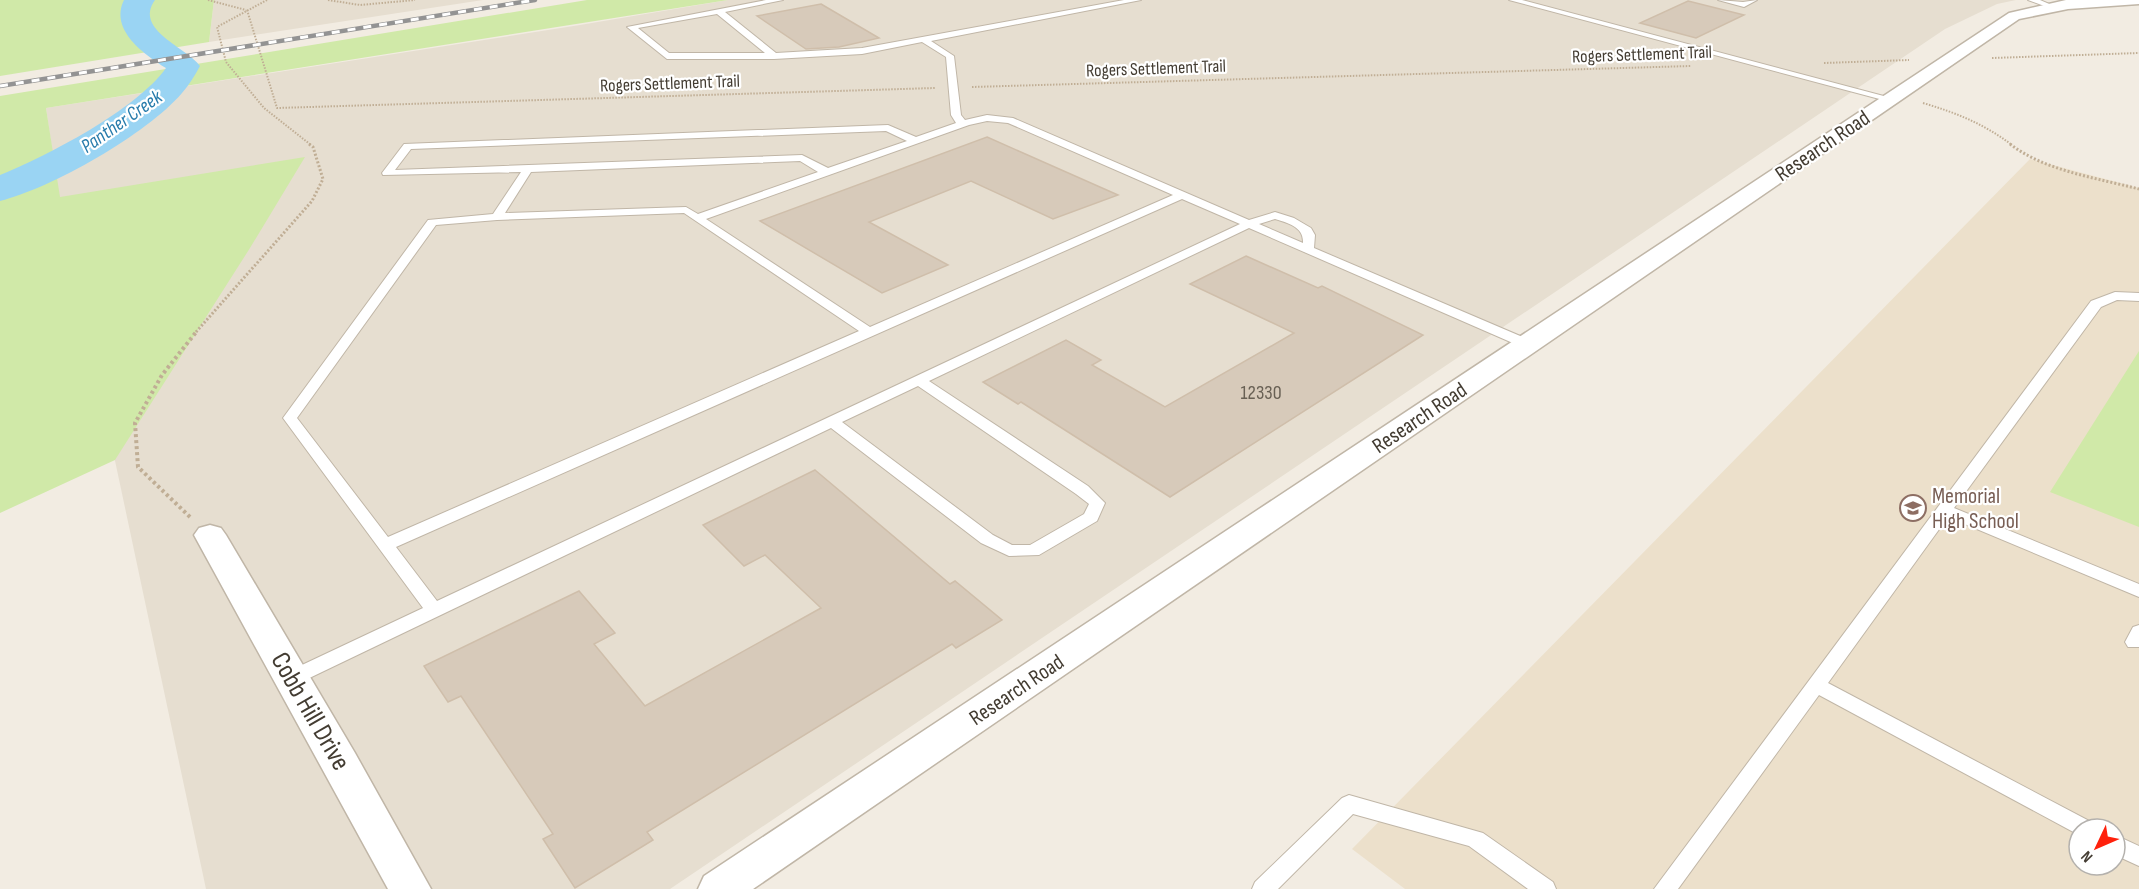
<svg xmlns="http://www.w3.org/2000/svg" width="2139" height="889" viewBox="0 0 2139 889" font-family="'Sofia Sans Condensed',sans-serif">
<rect width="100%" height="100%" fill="#f2ece2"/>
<path fill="#e6ded0" d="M214,0H483L209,42Z
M728,0H2016L1997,4L1945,29L670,889H206L59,197L46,108L580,25Z"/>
<path fill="#ece0cb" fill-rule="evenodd" d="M2030,159L2139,188V889H1405L1352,849ZM2079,829H2115V865H2079Z"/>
<path fill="#d0e9a8" d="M0,0H214L209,42L0,76Z
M587,0H728L46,108L60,197L305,157L250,248L115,460L0,513V96Z
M2139,351V527L2050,492Z"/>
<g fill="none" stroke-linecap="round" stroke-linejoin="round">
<path fill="#9ad4f3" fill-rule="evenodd" d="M124,0H155C133,30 188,48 200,66C195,75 189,85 182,93C147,134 52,188 0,201V175C47,156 136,110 166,68C145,55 109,30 124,0Z"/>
</g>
<path fill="#d7caba" stroke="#cfbeaa" stroke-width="1.5" d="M1688,1L1744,15L1696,38L1640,23Z
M821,4L879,38L839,47L806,49L757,16Z
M987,137L1118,195L1053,219L971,181L869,222L948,265L882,293L760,221Z
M1246,256L1318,288L1322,286L1423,335L1170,497L1021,402L1018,404L983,382L1066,340L1101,360L1092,365L1165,407L1294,333L1190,284Z
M815,470L950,584L955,581L1002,620L956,648L952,644L647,832L653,840L575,888L543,839L553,834L461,696L448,702L424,666L579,591L615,633L594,644L645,706L821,608L765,555L744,566L703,525Z"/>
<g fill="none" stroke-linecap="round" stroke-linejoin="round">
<defs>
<path id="service" d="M766,0H783L725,12L776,53L862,48L1124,0H1141L931,41L954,56L961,115L965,120L987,115L1013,118L1249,220L1275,212L1294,218L1311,228L1315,235L1314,248L1532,341L1534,344L1532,347H1522L1249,228L929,381L1088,486L1105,503L1097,521L1039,555L1009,556L981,543L831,428L299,683L292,685L285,683L283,678L285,673L423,608L283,418L428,220L493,214L521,172L383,175L382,173L404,144L888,125L916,137L956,123L951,115L946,57L922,42L862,54L774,59H667L627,27ZM717,14L765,53H669L638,28ZM987,121L1008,123L1173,195L870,327L706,219L969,125ZM886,131L907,141L828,168L802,155L395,170L411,149ZM800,161L818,172L698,214L686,207L505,213L531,172ZM1182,199L1240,224L437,601L396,547ZM684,213L859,331L388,537L297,418L436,225L497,220ZM1275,219C1288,223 1304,227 1303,243L1259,224ZM918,386L1076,494L1089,504L1084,514L1030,545H1012L993,535L842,422Z
M1509,0H1522L1895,99L1887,101Z
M1718,0L1743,2L1757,0L1744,7Z
M2028,0H2040L2054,6L2050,8Z
M2115,292L2139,293V301L2117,300L2101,307L1954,508L2139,584V597L1948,517L1828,683L2093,823L2097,829H2079V835L1819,695L1678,889H1654L2091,301Z
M2139,625V647H2128L2125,642L2133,627Z
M1349,795L1483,833L1553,882L1556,889H1528L1469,846L1353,814L1278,889H1252L1255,882L1342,798Z
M2115,835L2139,846V866L2115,855Z"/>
<path id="minor" d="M2066,0H2139V4L2068,9L2019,19L753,889H698L704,876L2009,13Z
M210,525L221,528L226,535L355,753L431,889H388L194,535L199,528Z"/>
</defs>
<use href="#service" stroke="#c0b6a7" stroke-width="2"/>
<use href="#minor" stroke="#c0b6a7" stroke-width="3"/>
<path stroke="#c0ae95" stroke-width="2" stroke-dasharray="1.5 1.5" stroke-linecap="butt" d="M208,0L246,10
M267,0L217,27L226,62L264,108L311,145
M328,0L360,5L415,0
M247,10L277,108L935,88
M1992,58L2139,53
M1824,63L1909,60
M972,87L1691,66
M1923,103C1957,113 1984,124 2012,145"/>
<path stroke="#c0ae95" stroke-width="3" stroke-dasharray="2 2" stroke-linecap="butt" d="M2010,144C2045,171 2097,178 2139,189
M196,332L312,201L323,179L313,147L309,144"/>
<path stroke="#c0ae95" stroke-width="4" stroke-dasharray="3 3" stroke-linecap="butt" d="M190,517L138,467L135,423L162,375L197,331"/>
<use href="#service" fill="#fff" fill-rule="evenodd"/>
<use href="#minor" fill="#fff" fill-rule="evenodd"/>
<defs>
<path id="rail" d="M0,86L535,0"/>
</defs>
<use href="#rail" stroke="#939393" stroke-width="4.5"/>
<use href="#rail" stroke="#fff" stroke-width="3" stroke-dasharray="8" stroke-linecap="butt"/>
</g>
<defs>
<symbol id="school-ring" viewBox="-11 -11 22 22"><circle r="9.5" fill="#fff" stroke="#8d6e63" stroke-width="1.5"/><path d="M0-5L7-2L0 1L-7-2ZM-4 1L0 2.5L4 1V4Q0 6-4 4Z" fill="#8d6e63"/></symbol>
</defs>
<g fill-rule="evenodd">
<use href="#school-ring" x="1898" y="493" width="30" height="30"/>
</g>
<g text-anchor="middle" stroke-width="4.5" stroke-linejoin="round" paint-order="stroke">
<g font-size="18" fill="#433c32" stroke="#fff">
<text transform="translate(1642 54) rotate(-2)" y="6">Rogers Settlement Trail</text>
<text transform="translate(1156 68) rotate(-2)" y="6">Rogers Settlement Trail</text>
<text transform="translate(670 83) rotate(-2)" y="6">Rogers Settlement Trail</text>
</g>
<g font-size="20" font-style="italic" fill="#277bab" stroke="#fff">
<text transform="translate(121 121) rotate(-35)" y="7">Panther Creek</text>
</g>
<g font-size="20" fill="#686054">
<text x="1261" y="399">12330</text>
</g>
<g font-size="22" fill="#433c32" stroke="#fff">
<text transform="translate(1822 145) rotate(-34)" y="8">Research Road</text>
<text transform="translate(1419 417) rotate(-34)" y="8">Research Road</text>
<text transform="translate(1016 689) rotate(-34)" y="8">Research Road</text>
</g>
<g font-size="22" fill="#785e54" stroke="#fff" text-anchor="start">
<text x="1932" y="503">Memorial<tspan x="1932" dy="25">High School</tspan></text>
</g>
<g font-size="27" fill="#433c32" stroke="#fff">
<text transform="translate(311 711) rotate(60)" y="9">Cobb Hill Drive</text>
</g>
</g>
<g transform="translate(2097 847) rotate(226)"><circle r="28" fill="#ffffff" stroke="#b4b1ad" stroke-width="1.5"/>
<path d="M0-4.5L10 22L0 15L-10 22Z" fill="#ff210c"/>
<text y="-9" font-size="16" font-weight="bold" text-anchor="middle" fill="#433c32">N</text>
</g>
</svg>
